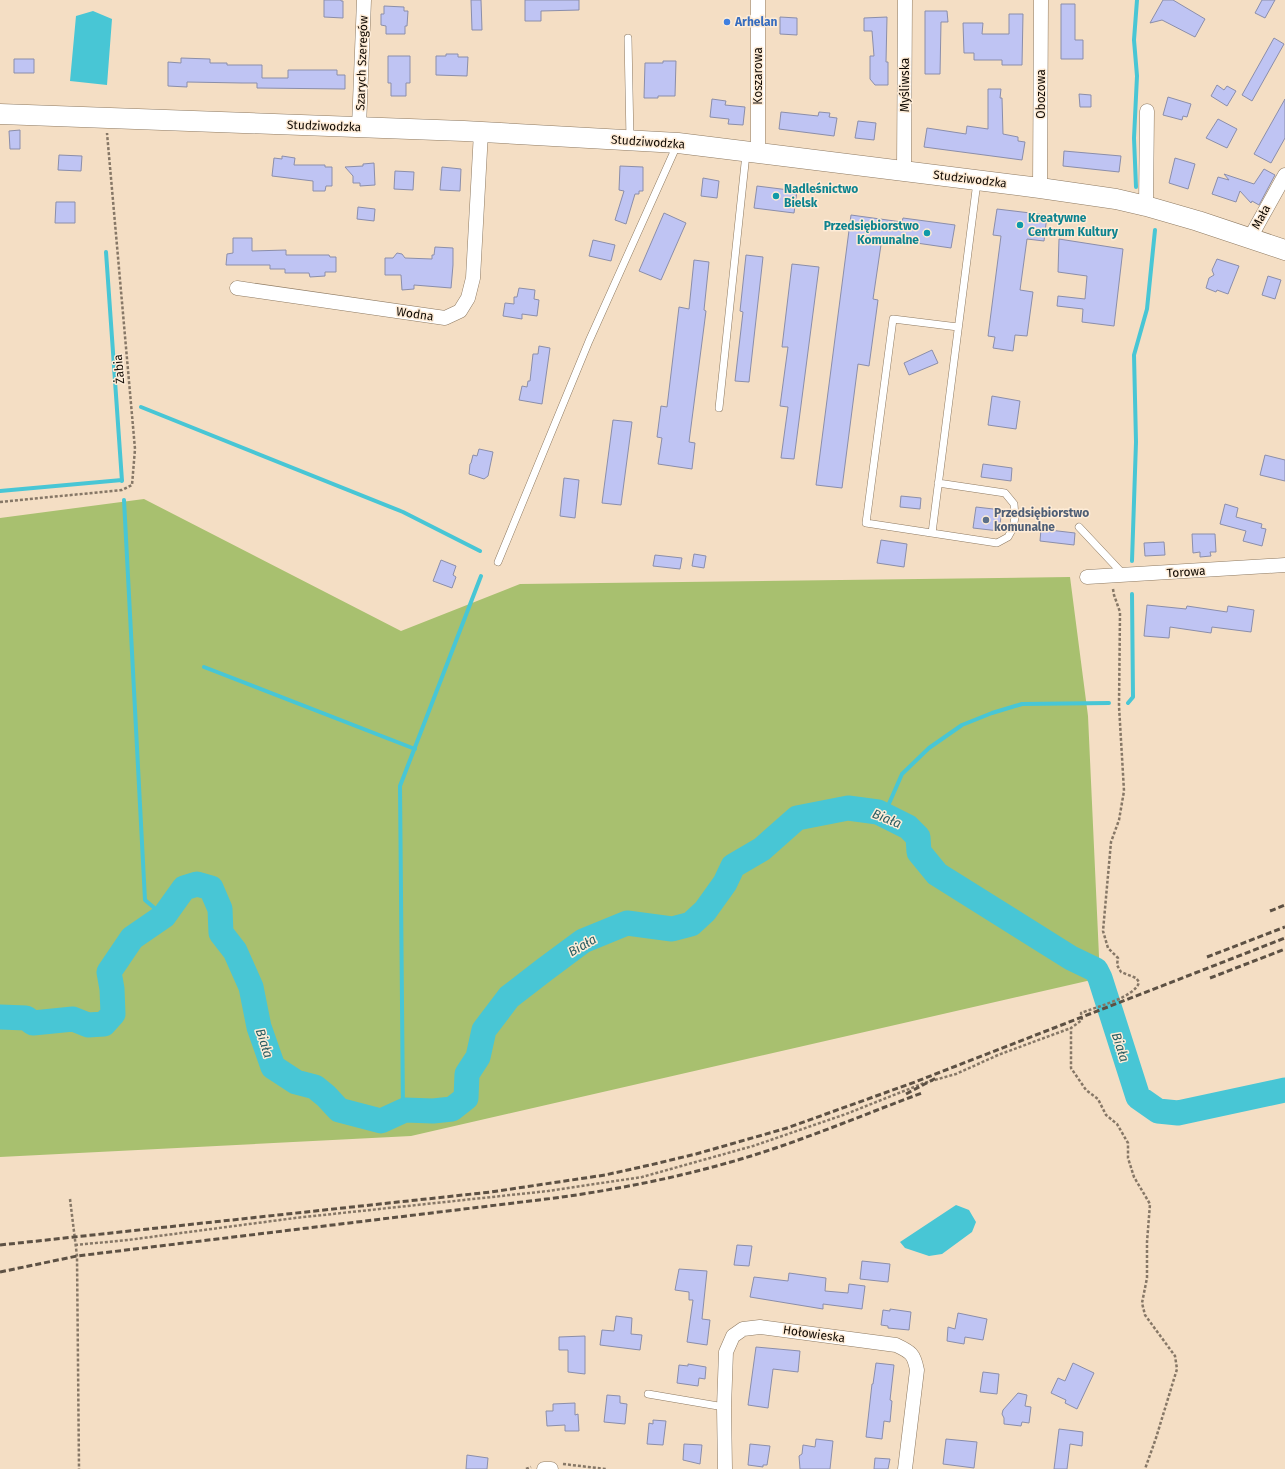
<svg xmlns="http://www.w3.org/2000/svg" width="1285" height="1469" viewBox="0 0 1285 1469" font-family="'Fira Sans',sans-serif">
<rect width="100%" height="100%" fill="#f4dec4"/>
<path fill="#a8c06f" d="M144,499L401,631L520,584L1070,577L1088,716L1100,978L411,1136L0,1157V518Z"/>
<path fill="#48c6d5" d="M93,11L112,19L107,85L70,81L76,16Z
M956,1205L969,1210L976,1222L972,1232L942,1254L929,1256L905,1248L900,1242Z"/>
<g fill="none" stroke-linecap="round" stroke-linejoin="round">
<path stroke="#48c6d5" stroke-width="4" d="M1136,187L1134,138L1137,76L1134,40L1137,0
M106,252L122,481
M141,407L403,512L480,551
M0,491L122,480
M124,500L145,900L164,916
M1132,561L1136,442L1134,355L1147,309L1155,230
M204,667L415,749
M1128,703L1133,697L1132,594
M884,815L902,774L929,748L962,725L992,713L1022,704L1109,703
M403,1111L400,786L481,576"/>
<path stroke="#48c6d5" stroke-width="25" d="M0,1017L26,1018L33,1023L73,1019L88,1025L104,1024L113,1014L112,989L109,972L132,938L164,916L184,888L197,884L211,888L220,909L221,933L235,951L251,987L259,1027L273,1067L296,1082L315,1087L326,1096L339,1110L381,1121L405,1110L433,1111L452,1109L466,1098L467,1074L478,1057L484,1030L509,997L544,970L583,941L627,923L672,929L691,924L705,911L725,883L733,866L762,849L797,818L848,808L878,812L908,827L918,837L919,852L937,874L1071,958L1096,970L1100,978L1138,1097L1158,1111L1178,1113L1285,1090"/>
</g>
<path fill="#bfc4f3" stroke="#8b8eaa" d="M324,0H341V1H343V18L324,17Z
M471,0H481L482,30H472Z
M525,0H579V10L541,11V21H525Z
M1163,0H1173L1205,19L1195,37L1162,20L1150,23Z
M1262,0H1275L1265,18L1255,13Z
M1061,4H1075V40H1083V59H1061Z
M384,6L404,7V11H408L407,26H405V34H386V26L381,25V14H384Z
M925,11H947L948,22H941L940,74H925Z
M1009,14H1023L1022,65H1002V60H974V53H964L963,23H983L982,34H1009Z
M780,17L797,18V35L780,34Z
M887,17L886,62H888V85H875L870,79V56H874L872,31H864V18Z
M1274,38L1284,44L1252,101L1242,95Z
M446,54H458V57H468L467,76L436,75V56H446Z
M388,56H410V83H406V96H391V83H388Z
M181,58L210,59V63H227V65H262V78H288V70H337V75H345V89L257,88V83H242L187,82V87L168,86V62L181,63Z
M14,59H34V73H14Z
M663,61H676L675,96H658V98H644L645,63H663Z
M1217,85L1224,90L1227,86L1236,91L1227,106L1211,96Z
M988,89H1001L1000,98H1002L1003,134L1018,137V141L1025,142L1022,160L924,147L927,128L966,134L967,126L988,129Z
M1079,94L1091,95V107H1080Z
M1168,97L1191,104L1187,117L1183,116L1182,120L1163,115Z
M712,99L726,101L725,105L745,107L743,125L728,124L729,119L710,117Z
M1285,99V138L1271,163L1254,154Z
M781,112L818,116L819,112L830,113L829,117L837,118L834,136L779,129Z
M1218,119L1237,129L1227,148L1206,138Z
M858,121L876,123L874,140L855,138Z
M20,130V149H10L9,131Z
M1064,151L1121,156L1119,172L1063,166Z
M59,155L82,156L81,171L58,170Z
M282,156L295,158L294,165H325V167H332V186H326L325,191H313V181L272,176L274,158L282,159Z
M1175,158L1195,164L1188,189L1169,183Z
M374,163L375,185L360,186V183H353V176L345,167L363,166V164Z
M620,166L643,167V191H639V194H635L626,224L615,220L624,191L619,190Z
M442,167L461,169L460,191L440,190Z
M1264,169L1275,175L1259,205L1252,201L1251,203L1240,191L1236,202L1212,194L1218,177L1229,180L1224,174L1254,184Z
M395,171L414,172L413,190L394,189Z
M703,178L719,181L717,198L701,196Z
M757,186L797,191L794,213L754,208Z
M56,202H75V223H55Z
M358,207L375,209L374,221L357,219Z
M997,209L1047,215L1044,241L1027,239L1020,290L1033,292L1027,336L1015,335L1013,351L993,348L995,337L988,336L1001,236L993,235Z
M664,213L686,223L661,280L639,271Z
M851,215L902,222L903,218L955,225L951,248L882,238L873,299L878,300L869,366L858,364L842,488L816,485Z
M233,238H252V251L286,250V255H329L330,257H336V272H325V276L310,277L309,273H285V269H270V265H226L227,254L233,253Z
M1059,239L1123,249L1114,326L1082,322L1083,309L1057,306L1058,296L1085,299L1087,276L1058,272Z
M593,240L615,245L611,261L589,256Z
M435,247L453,248V265L451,288L414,285V289L402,290L401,275H385V258H393L397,253L402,254L405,258L432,259V255H434Z
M746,255L763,257L749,382L735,381L743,312L740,311Z
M1217,259L1239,266L1228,294L1217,290L1216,292L1206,288L1209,278L1214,275L1212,270Z
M694,260L709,262L704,310L706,311L689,442L695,443L692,469L658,464L662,438L657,437L661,406L667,407L679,307L689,309Z
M792,264L819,267L794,459L781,458L788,407L780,406L788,347H782Z
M1268,276L1281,280L1275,299L1262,295Z
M519,288L535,290L534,299L539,300L537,316L522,314V319L503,316L505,303L514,304V297H517Z
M539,346L550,348L542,404L519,400L522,386L527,387L528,381H530L533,354H538Z
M932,350L938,363L909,375L904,363Z
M992,396L1020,401L1016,429L988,425Z
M613,420L632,422L621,505L602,503Z
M479,449L493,452L488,476L484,479L469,474L470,464L471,463L473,455L477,456Z
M1265,455L1285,460V481L1260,475Z
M983,464L1012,468L1011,481L981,477Z
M564,478L579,480L575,518L560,516Z
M901,496L921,498L920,509L900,507Z
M1225,504L1238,508L1236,517L1262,524L1261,528L1266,529L1262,546L1243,541L1246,531L1220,524Z
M976,507L1002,510L999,531L973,528Z
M1041,529L1075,533L1074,545L1040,541Z
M1192,534H1215L1216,552H1210L1211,556L1200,557V552L1193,553Z
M881,540L907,544L904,567L877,563Z
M1164,542L1165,555L1145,556L1144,543Z
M694,554L706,556L704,568L692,566Z
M655,555L682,558L680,569L653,566Z
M441,560L456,566L453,575L456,577L452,588L433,581Z
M1147,605L1186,609L1187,606L1227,612L1228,606L1254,610L1251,632L1212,627L1211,633L1170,627L1169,638L1144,636Z
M737,1245L752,1246L749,1266L734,1265Z
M862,1261L890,1264L888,1282L860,1279Z
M679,1269L707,1271L702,1319L710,1320L707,1345L687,1342L693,1300H689V1292L675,1290Z
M789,1273L826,1278L825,1291L848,1293L849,1284L865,1286L862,1309L823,1304V1309L750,1297L754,1277L788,1281Z
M890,1309L911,1312L909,1330L888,1328V1326L881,1325L883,1310L890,1311Z
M958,1313L987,1319L983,1340L965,1337L964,1344L947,1341L948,1327L955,1329Z
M616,1316L632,1318L631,1334L642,1335L640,1350L600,1345L602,1330L614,1331Z
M585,1336V1374L568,1372V1350H559V1337Z
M756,1347L800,1351L798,1372L773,1369L768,1408L748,1405Z
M876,1363L894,1365L890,1400L892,1401L890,1422L884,1421L882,1439L866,1437L872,1384H873Z
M1073,1363L1094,1373L1077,1409L1065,1403L1066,1400L1051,1393L1058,1378L1065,1381Z
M688,1364L706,1367L705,1379L699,1378L698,1386L677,1383L679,1365L688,1366Z
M983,1372L999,1374L997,1394L980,1392Z
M1018,1393L1027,1395L1025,1406L1031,1407L1029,1423L1022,1422L1021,1426L1004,1424V1418L1002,1414L1003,1410Z
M607,1395L620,1396V1403L627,1404L625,1424L604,1422Z
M575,1403V1415L578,1414L579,1431H565V1425L547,1426L546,1411H553V1404Z
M653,1420L666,1421L663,1445L647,1444L649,1423L653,1424Z
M1059,1429L1083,1432L1082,1446L1070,1444L1067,1469H1054Z
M816,1439L833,1441L830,1469H800L799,1456L802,1454L803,1445L815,1447Z
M946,1439L977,1442L974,1468L943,1464Z
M684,1444L702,1445L700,1464L683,1460Z
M750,1444L770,1446L767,1465H763V1467L748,1465Z
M467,1455L488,1458L487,1469H466Z
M875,1458L890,1459L888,1469H874Z"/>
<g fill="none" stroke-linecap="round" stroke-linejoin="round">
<defs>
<path id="lane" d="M628,38L630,140
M719,408L746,154
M938,483L1005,493L1014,504L1015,517L1013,528L1008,537L997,543L866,523L893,319L958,327
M1079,527L1124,575
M932,533L977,182
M498,562L589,341L677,145
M648,1394L724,1407"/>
<path id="street" d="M359,127L364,0
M758,153V0
M904,171L905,0
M1040,188L1041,0
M1146,206L1147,111
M1250,238L1285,175
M237,288L445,318L460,311L468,298L473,278L481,132
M1087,577L1285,565
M544,1469H551
M725,1469L724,1407L726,1352L733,1336L743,1329L760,1327L896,1345C911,1352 914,1354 917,1370L905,1469"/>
<path id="secondary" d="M0,114L464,131L678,143L1040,188L1116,199L1146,206L1198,221L1285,250"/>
</defs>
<use href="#lane" stroke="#8e7a62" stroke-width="8"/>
<use href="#street" stroke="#8e7a62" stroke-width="15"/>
<use href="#secondary" stroke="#8e7a62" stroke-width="21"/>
<path stroke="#867766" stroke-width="2.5" stroke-dasharray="3 2" stroke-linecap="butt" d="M0,502L122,490L132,485L135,449L107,133
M1113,589L1114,595L1120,612L1119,706L1124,791L1119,820L1111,842L1103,931L1108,948L1118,958L1117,965L1121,972L1136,978L1139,982C1136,997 1096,1007 1081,1013L1082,1020L1071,1028V1068L1086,1090L1098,1099L1106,1115L1117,1124L1128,1143V1158L1134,1177L1150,1204L1147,1242V1278L1142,1303L1145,1315L1175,1356L1177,1369L1156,1438L1145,1469
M70,1199L77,1256L79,1469
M75,1245L128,1240L295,1218L548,1191L642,1177L753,1146L846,1114L924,1083L956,1074L998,1055L1071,1028
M563,1464L606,1469
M526,1469L531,1467"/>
<use href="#lane" stroke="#fff" stroke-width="7"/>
<use href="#street" stroke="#fff" stroke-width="14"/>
<use href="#secondary" stroke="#fff" stroke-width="20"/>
<path stroke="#5d5144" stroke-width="3" stroke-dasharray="6 3" stroke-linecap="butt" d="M1270,911L1285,905
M1207,957L1285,927
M1210,978L1285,949
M906,1094L936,1078
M0,1245L491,1192L605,1175L650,1165L696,1154L787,1128L915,1082L1285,938
M0,1272L77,1256L555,1198C621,1189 686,1176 751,1156C809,1138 865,1114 922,1093"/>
</g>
<circle fill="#3f7fe0" stroke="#feecd7" stroke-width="1.5" cx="727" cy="22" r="4"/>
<g fill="#0f9aa8" stroke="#feecd7" stroke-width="1.5">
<circle cx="776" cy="196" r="4"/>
<circle cx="1020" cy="225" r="4"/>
<circle cx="927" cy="233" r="4"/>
</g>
<circle fill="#5c6f8a" stroke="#feecd7" stroke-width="1.5" cx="986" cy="520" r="4"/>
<g text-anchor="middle" stroke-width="3" stroke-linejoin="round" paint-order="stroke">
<g font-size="12" font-weight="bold" fill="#366cbe" stroke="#feecd7" text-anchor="start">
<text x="735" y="26">Arhelan</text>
</g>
<g font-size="12" fill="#110a03" stroke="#feecd7">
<text transform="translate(362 63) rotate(-88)" y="4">Szarych Szeregów</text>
<text transform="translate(758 76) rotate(-90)" y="4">Koszarowa</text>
<text transform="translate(905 85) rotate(-90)" y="4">Myśliwska</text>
<text transform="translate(1041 94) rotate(-90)" y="4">Obozowa</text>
<text transform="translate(324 126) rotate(2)" y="4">Studziwodzka</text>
<text transform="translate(648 142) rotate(4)" y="4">Studziwodzka</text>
<text transform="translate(970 179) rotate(7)" y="4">Studziwodzka</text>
<text transform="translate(1261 217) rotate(-61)" y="4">Mała</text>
<text transform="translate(415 314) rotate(8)" y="4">Wodna</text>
<text transform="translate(119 369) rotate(-95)" y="4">Żabia</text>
<text transform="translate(1186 572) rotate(-4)" y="4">Torowa</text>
<text transform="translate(814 1334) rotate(8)" y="4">Hołowieska</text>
</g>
<g font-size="12" font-weight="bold" fill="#0d838f" stroke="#feecd7" text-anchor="start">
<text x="784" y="193">Nadleśnictwo<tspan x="784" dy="14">Bielsk</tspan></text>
<text x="1028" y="222">Kreatywne<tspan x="1028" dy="14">Centrum Kultury</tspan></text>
<text x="919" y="230" text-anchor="end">Przedsiębiorstwo<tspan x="919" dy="14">Komunalne</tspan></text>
</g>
<g font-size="12" font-weight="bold" fill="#4e5e75" stroke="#feecd7" text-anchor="start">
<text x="994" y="517">Przedsiębiorstwo<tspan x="994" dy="14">komunalne</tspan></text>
</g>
<g font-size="13" font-style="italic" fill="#295d63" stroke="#feecd7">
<text transform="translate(887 818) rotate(22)" y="5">Biała</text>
<text transform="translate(582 945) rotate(-30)" y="5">Biała</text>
<text transform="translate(265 1043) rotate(72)" y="5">Biała</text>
<text transform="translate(1121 1047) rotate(72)" y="5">Biała</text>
</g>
</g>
</svg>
